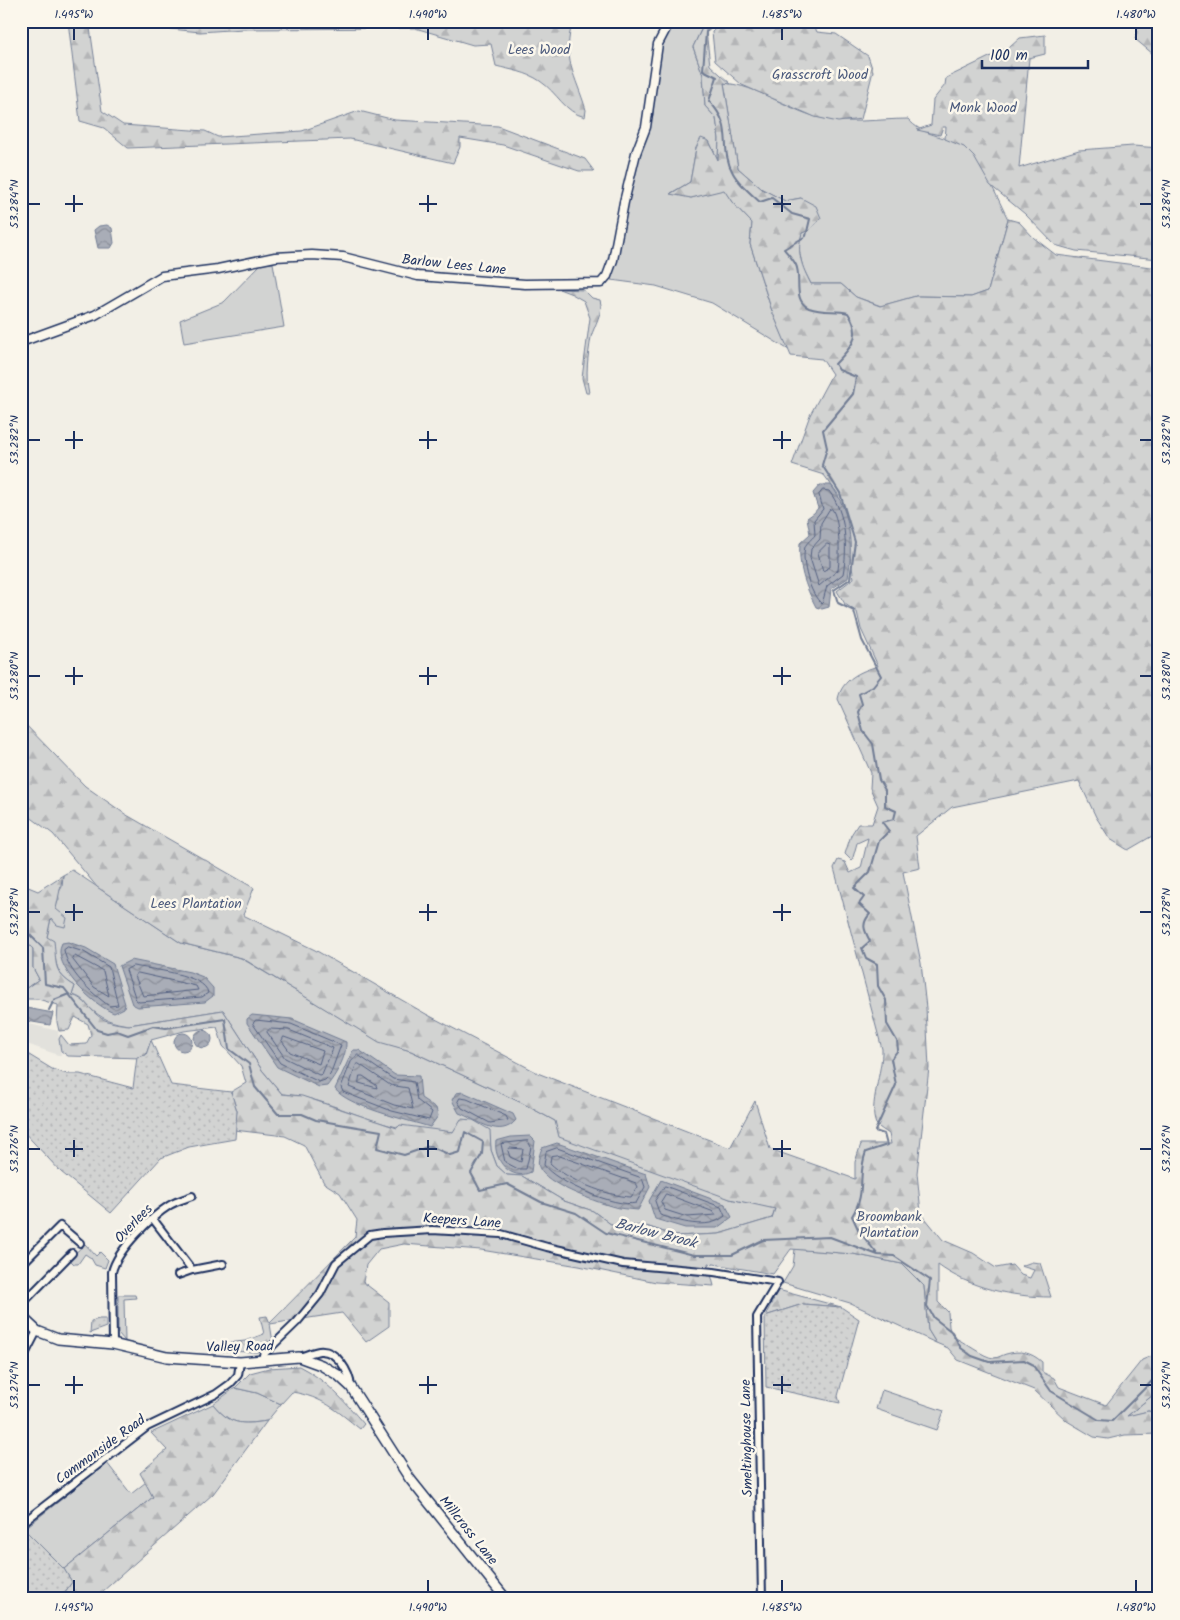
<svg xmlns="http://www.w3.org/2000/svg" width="1180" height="1620" viewBox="0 0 1180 1620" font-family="Kalam,sans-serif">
<defs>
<pattern id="forest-firs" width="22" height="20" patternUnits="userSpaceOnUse" patternTransform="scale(1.25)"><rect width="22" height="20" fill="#d2d3d2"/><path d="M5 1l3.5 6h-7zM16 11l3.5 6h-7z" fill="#b4b5b7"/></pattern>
<pattern id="park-dots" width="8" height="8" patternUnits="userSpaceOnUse" patternTransform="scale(1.25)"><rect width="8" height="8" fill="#d2d3d2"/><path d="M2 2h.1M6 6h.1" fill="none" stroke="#b4b5b7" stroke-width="1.8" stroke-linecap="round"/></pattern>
<pattern id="water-waves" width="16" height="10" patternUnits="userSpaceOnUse" patternTransform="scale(1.25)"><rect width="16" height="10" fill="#a9adb7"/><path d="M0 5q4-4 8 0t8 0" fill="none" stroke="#898d98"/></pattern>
</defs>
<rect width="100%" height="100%" fill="#f2efe6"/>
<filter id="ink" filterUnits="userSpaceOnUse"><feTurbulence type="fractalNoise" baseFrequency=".02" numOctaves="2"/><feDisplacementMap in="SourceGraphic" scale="10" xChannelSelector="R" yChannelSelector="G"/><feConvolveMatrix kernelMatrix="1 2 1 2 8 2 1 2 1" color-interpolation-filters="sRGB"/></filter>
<g filter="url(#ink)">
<path fill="#e2e1dc" d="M21,1022L58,1031L61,1056L21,1042Z"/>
<path fill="#d2d3d2" stroke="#768198" d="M673,21H705L693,47L703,75L705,106L716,118L719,139L718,160L709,141L696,148L690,182L671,193L691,198L724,189L732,202L752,223L750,244L772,311L789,350L712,303L656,286L611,280L639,155L653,115L654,86L662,44Z
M724,83C759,86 784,108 817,117C844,125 879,119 908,119C922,136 944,135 963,146C981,157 998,200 1008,219L988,291L971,297L916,296L881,306L856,297L841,284H811L803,268L798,246L802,233L801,198L785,201L762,189L738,168Z
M273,263L284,327L184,343L180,320L224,302L261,264Z
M72,870L181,943L241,958L379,1041L411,1051L522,1103L555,1121L730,1199L775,1208L772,1218L719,1234L676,1236L643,1225L616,1228L593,1211L564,1201L522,1176L507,1175L497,1166L491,1150L489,1130C459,1132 427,1134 397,1127C357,1118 322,1097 282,1094L262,1070L223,1010L129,1025C113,1023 101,1019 89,1007C83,1000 81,997 72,995L75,986C48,970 62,960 47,937L51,918L59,899L58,893L62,887L63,875Z
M21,936L33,949V968L39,979L21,992Z
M85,1244L96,1256L100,1252L108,1260L105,1268L95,1265L91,1258L85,1254L78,1264H74L69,1259Z
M795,1249L853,1254L902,1264L924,1286L928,1330L936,1343L850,1303L783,1283L793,1266Z
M118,1295H135L136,1298L124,1299L125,1341L118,1333Z
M235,1388L257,1393L281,1404L267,1421C241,1425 230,1425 213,1404Z
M882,1390L944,1411L937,1430L876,1409Z
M1159,1390V1413L1148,1411L1126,1417Z
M107,1463L131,1494L146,1482L153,1497L64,1569L24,1529Z"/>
<path fill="url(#forest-firs)" stroke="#768198" d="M68,21H89L102,111L123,125L205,131L218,137L302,131L359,111L395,120L498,126L585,159L594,171H579L503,145L460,138V147L453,163L350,139L128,148L104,128L80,121Z
M159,21H573C561,58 576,76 586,110L585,117C564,112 558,93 540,81C527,72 511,70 496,66L491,44L473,45L415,28L243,29L200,32L171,29Z
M716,21H812L817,32L836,34L868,56L873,71L861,119L838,122L815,117L742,85L715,61L712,32L717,27Z
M1140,21H1159V59L1135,39Z
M705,22L710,65L731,84L724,83L738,168L762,189L785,201L801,198L816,206L821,218L810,230L802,233C796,252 802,267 811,284H841L856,297L880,306L916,296L971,297L988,291L1008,219L1019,222L1034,238L1056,255L1159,268V832L1128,850L1110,839L1096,817L1079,781L952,807L916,836L920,868L903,872L921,963L926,1008L929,1068L917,1173L921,1213L943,1240L973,1253L996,1268L1012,1265L1021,1275L1030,1278L1034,1270L1021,1266L1032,1262L1040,1263L1051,1297C1012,1297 969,1288 938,1265V1302L948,1312L949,1327L953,1337C964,1341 984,1358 994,1358C998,1358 1002,1355 1006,1354C1020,1350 1031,1352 1042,1362V1372L1054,1378L1059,1387L1106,1405L1142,1360L1159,1353V1390L1127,1416L1148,1411L1159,1413V1434L1125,1435L1108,1439L1094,1437L1067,1421L1034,1390L958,1360L948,1348L936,1343L928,1330L924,1286L902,1264L853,1254L791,1249L773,1274L708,1263L714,1286L656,1282L579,1266L481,1250L404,1244L379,1249L366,1265L363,1282L389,1302V1326L366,1342L342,1313L270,1324L273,1342L268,1348L257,1352L214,1351L209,1345L245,1341L264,1334L260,1317L267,1316L270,1323L355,1237L357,1220L340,1193L324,1183L304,1145L285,1136L234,1130L237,1111L231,1092L246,1083L241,1066L223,1046L217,1027L184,1031L151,1040L146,1055L142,1058L68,1056L61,1051L59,1039L61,1035L69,1045L86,1044L91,1035L88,1024L75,1017L69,1030L59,1031L57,1022L58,1005L38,999H21V992L39,979L33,968V949L21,936V884L38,891L63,875L56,909L67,918L65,927L57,925L51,918L47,937L54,941C57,964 52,972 75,986L72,995C86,999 90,1011 101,1018C110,1023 120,1024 129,1025L223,1010L262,1070L282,1094L302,1096L397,1128L400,1125L453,1132L461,1119L473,1120L490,1130L491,1150L497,1166L507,1175L522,1176L564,1201L593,1211L616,1228L643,1225L676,1236L719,1234L772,1218L775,1209L730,1199L559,1137L555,1121L522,1103L411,1051L379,1042L242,958L181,943L97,887L53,834L21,810V720L85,786L125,814L254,888L243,915L315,950L426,1014L540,1074L730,1148L755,1101L770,1149L855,1179V1162L861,1144H891L889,1134C885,1131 879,1128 876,1124C868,1107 883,1070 882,1049L834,868L838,860L845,862L850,873L861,868L868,838L857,843L852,861L845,854L851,835L858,824H872L878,806L870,788L871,773L838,699C842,679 861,671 878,666L861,629L857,612L845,604L837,591L854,578L838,494L824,475L792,465L810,415L832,374L822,359L791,356L772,311L750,244L752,223L732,202L724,190L691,198L670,194L690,182L696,148L701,138L709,141L718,160L719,139L716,118L705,106L703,75L693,47Z
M1045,35V54L1029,58L1019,168L1079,150L1133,146L1159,148V259L1076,251L1055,245L1025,214L990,185L974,157L964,147L945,139L946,127H943L940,135L917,130L931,125L933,100L945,85L946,78L1010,47L1020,38Z
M559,289L584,290L592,298L600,300C604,311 594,326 591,337C588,356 585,374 589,393H586L582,378L590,318L584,301L572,294Z
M778,1290L841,1307L803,1304L765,1316Z
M299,1366C328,1381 343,1400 364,1424L360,1429C336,1410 323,1397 292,1392L281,1404L257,1393L235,1388L250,1373L269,1368Z
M213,1404C230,1425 241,1425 267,1421L213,1494L94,1599H60L72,1582L64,1569L153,1497L140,1473L167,1450L151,1433Z"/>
<path fill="url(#park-dots)" stroke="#768198" d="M151,1040L171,1085L231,1092L237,1111L235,1139L189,1147L161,1158L111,1213L61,1172L21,1129V1050L52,1069L67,1074H80L133,1088L137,1057L146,1055Z
M803,1304L841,1307L859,1319L838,1396L840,1403L766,1387L765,1316Z
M99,1319H106V1327L90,1333L91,1321Z
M24,1529L64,1569L72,1582L60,1599H21V1531Z"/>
<path fill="url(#water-waves)" stroke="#707b93" d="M99,226L107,225L112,228L114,243L111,248H98L94,230Z
M820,485H831C851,512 853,546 848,578L831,589L829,607L822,609L816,607C805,586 798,566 800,543L810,534L807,518L814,513L818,508L813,493Z
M68,942L86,948L113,964L125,1004L124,1008L114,1013C94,1006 50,965 62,943Z
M131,960L190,972L203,977L213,988V996L205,1002L138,1007L132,1004L119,966Z
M21,1007L53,1013L50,1025L21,1020Z
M252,1015L292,1019L346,1042C347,1056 336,1075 327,1086L319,1087L277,1067L247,1023V1019Z
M194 1039a9 9 0 1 1 18 0a9 9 0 1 1-18 0Z
M174 1042a9 9 0 1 1 18 0a9 9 0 1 1-18 0Z
M353,1050H359L395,1075L419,1076L421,1098L436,1108L438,1116L430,1127C407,1120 347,1106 335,1089Z
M463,1092L513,1114L516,1120C500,1140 476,1119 459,1113L452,1100L456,1093Z
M530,1136L535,1141L531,1172C511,1182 493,1160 496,1141L511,1137Z
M557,1143L646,1174L650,1187L638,1210C629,1209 619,1209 611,1206C594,1201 545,1184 539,1167C537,1161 540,1153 542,1148Z
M661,1180L725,1204L732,1217L717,1228H685L655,1219L649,1201Z"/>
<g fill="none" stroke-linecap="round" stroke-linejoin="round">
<path stroke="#546182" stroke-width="1" d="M823,490L829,491C846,513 848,548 843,574L827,586L822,604C810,595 801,562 805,547C806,543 812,539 815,535L814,520L823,509L819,495Z
M832,509C840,520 840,556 838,570L819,586L810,558L811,549L820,539L821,523L829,510Z
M827,544L830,545V567L823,571L818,553Z
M68,947L84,952L109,967L118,1005L109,1006C91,992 68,973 64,950Z
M75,956L103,971L109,996L94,987L73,960Z
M133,966C149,969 205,974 208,993L202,997L139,1002L136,1000L126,970Z
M138,973L196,986L198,990L143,996L135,976Z
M256,1020L291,1024L341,1045L330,1075L325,1080L319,1082L280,1063L253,1024Z
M270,1029L289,1030L333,1048L322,1074L319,1075L285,1058L267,1032Z
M284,1037L323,1051L319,1064L290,1052L282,1041Z
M358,1055L393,1079L414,1082L417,1100L432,1112L429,1120L392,1111L343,1092L341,1087L351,1062Z
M359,1064L390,1085L408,1088L413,1109L394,1105L349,1087L356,1065Z
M360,1076H363L376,1085L377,1088L359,1083Z
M460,1098L467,1099L506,1116L508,1120L490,1123L462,1108L458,1102Z
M528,1141L531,1147L526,1169H518L505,1162L501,1144Z
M510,1148L523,1149L521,1162L510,1157L508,1151Z
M557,1148L642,1178L645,1187L636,1203C616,1208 555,1182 544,1165L546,1152Z
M557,1155L636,1183L638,1187L631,1197C607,1196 567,1180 550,1163L551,1156Z
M665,1186L721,1207L725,1216C707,1231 679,1221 660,1215L655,1201Z
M666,1194L714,1212L716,1215L687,1217L665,1210L661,1202Z"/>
<path stroke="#707b93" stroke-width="2" d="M720,21L706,32L703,70L717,77L709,101C736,129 718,146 733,173C739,184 750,193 760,202L772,198L792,214L810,219L806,236L784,249C788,254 793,259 796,265C802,277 792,301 809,308C823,313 835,310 848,313C863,335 852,347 835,364L839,370L856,377L853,394L823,430L827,448L822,465L840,493L855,542L850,579L834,590L838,603L854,611L862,640L881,676L873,686L859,694L862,704L858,712L863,731L873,744L879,780L885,790V806L896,811L894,819L882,822L889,831L879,841L870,872L854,888L864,897L859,904L870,914C861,924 864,930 870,941L862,948L866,958L877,964L878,986L886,1000L887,1024L897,1041L898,1050L891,1059L896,1085L875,1131L884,1134L887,1145L866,1152C857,1174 867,1193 852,1216L859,1231L878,1255
M21,916L27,932L43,948L45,984L64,988L97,1030L107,1033L117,1031L128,1035L153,1026L166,1028L225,1019L229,1049L249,1064L255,1087L278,1114H302L316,1120L381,1131L377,1148L404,1155L430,1146L450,1155L460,1152L465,1132L483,1142L482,1154L471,1173L480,1190L507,1184L541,1202L576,1213L606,1233L694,1255H732L763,1240L830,1237L878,1255L894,1256L930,1280L927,1306L934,1318L952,1332L961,1348L972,1356L989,1362L1024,1360L1032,1364L1051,1391L1099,1420L1112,1421L1159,1374
M49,1010L54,1000L69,994"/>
<defs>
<path id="minor" d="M153,1219L192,1270L223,1264
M21,1265L60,1226L80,1243
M178,1275L192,1270
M21,1305L72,1253
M113,1344L112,1272C117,1250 151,1217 170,1205C177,1201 185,1199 192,1196
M299,1357C306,1355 313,1352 319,1351C337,1349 350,1373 351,1387
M263,1361V1355L297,1322L320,1294L336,1263L370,1235L383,1233L432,1230L501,1234L547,1247L623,1264L714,1272L778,1282L757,1317L762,1599
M21,1362L37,1331
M21,1524L147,1427L216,1394L230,1384L238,1375L240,1362"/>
<path id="tertiary" d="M21,342L95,315L162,276L218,269L275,257L312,255L343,257L418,276L525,284L601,283L607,276L613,260L624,202L636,153L646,127L658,44L670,21"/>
<path id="secondary" d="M21,1316L37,1331L58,1339L113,1344L167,1357L240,1362L299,1357L321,1365L338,1375L351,1387L410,1479L506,1599"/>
</defs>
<use href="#minor" stroke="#1b2f5e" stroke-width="10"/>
<use href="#tertiary" stroke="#1b2f5e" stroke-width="11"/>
<use href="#secondary" stroke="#1b2f5e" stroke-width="12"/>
<use href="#minor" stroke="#fbf7ec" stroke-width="6"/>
<use href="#tertiary" stroke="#fbf7ec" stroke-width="8"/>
<use href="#secondary" stroke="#fbf7ec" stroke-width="9"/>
</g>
</g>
<path fill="none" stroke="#1b2f5e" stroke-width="2" d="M74,28V40M428,28V40M782,28V40M1136,28V40M74,195V212M428,195V212M782,195V212M28,204H40M65,204H83M419,204H437M773,204H791M1140,204H1152M74,431V449M428,431V449M782,431V449M28,440H40M65,440H83M419,440H437M773,440H791M1140,440H1152M74,667V685M428,667V685M782,667V685M28,676H40M65,676H83M419,676H437M773,676H791M1140,676H1152M74,904V921M428,904V921M782,904V921M28,912H40M65,912H83M419,912H437M773,912H791M1140,912H1152M74,1140V1157M428,1140V1157M782,1140V1157M28,1149H40M65,1149H83M419,1149H437M773,1149H791M1140,1149H1152M74,1376V1394M428,1376V1394M782,1376V1394M28,1385H40M65,1385H83M419,1385H437M773,1385H791M1140,1385H1152M74,1580V1592M428,1580V1592M782,1580V1592M1136,1580V1592"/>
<g text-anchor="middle" stroke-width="5" stroke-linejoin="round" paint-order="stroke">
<g font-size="14" fill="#49587b" stroke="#fbf7ec">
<text x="539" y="54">Lees Wood</text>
<text x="820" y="79">Grasscroft Wood</text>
<text x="983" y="112">Monk Wood</text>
<text x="196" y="908">Lees Plantation</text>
<text x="889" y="1221">Broombank<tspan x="889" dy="16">Plantation</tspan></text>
</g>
<g font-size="14" fill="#1b2f5e" stroke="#fbf7ec">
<text transform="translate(454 264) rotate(6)" y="5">Barlow Lees Lane</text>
<text transform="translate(462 1220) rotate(4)" y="5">Keepers Lane</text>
<text transform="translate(133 1223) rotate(-46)" y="5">Overlees</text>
<text transform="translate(240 1346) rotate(-1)" y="5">Valley Road</text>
<text transform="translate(746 1438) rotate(-91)" y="5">Smeltinghouse Lane</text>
<text transform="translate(100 1449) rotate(-36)" y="5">Commonside Road</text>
<text transform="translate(469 1530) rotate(51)" y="5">Millcross Lane</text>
</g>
<g font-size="15" font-style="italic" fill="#465579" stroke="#fbf7ec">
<text transform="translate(656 1233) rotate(14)" y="5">Barlow Brook</text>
</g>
</g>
<rect width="1180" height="1620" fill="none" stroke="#fbf7ec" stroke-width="55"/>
<path d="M982 60v8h106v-8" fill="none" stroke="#1b2f5e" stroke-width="2.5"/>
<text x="990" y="60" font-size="15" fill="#1b2f5e" stroke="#fbf7ec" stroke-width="4" paint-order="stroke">100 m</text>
<rect x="28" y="28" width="1124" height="1564" fill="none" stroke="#1b2f5e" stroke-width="2"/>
<g font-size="12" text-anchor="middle" fill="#1b2f5e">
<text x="74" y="18">1.495°W</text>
<text x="428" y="18">1.490°W</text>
<text x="782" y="18">1.485°W</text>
<text x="1136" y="18">1.480°W</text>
<text transform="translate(14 204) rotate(-90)" y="4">53.284°N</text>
<text transform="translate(1166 204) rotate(-90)" y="4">53.284°N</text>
<text transform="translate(14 440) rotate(-90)" y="4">53.282°N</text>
<text transform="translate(1166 440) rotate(-90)" y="4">53.282°N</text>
<text transform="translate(14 676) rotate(-90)" y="4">53.280°N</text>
<text transform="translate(1166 676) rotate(-90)" y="4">53.280°N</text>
<text transform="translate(14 912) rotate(-90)" y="4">53.278°N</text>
<text transform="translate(1166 912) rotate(-90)" y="4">53.278°N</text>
<text transform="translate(14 1149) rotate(-90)" y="4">53.276°N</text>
<text transform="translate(1166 1149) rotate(-90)" y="4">53.276°N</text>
<text transform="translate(14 1385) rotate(-90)" y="4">53.274°N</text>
<text transform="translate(1166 1385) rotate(-90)" y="4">53.274°N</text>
<text x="74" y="1611">1.495°W</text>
<text x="428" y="1611">1.490°W</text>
<text x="782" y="1611">1.485°W</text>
<text x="1136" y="1611">1.480°W</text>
</g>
</svg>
